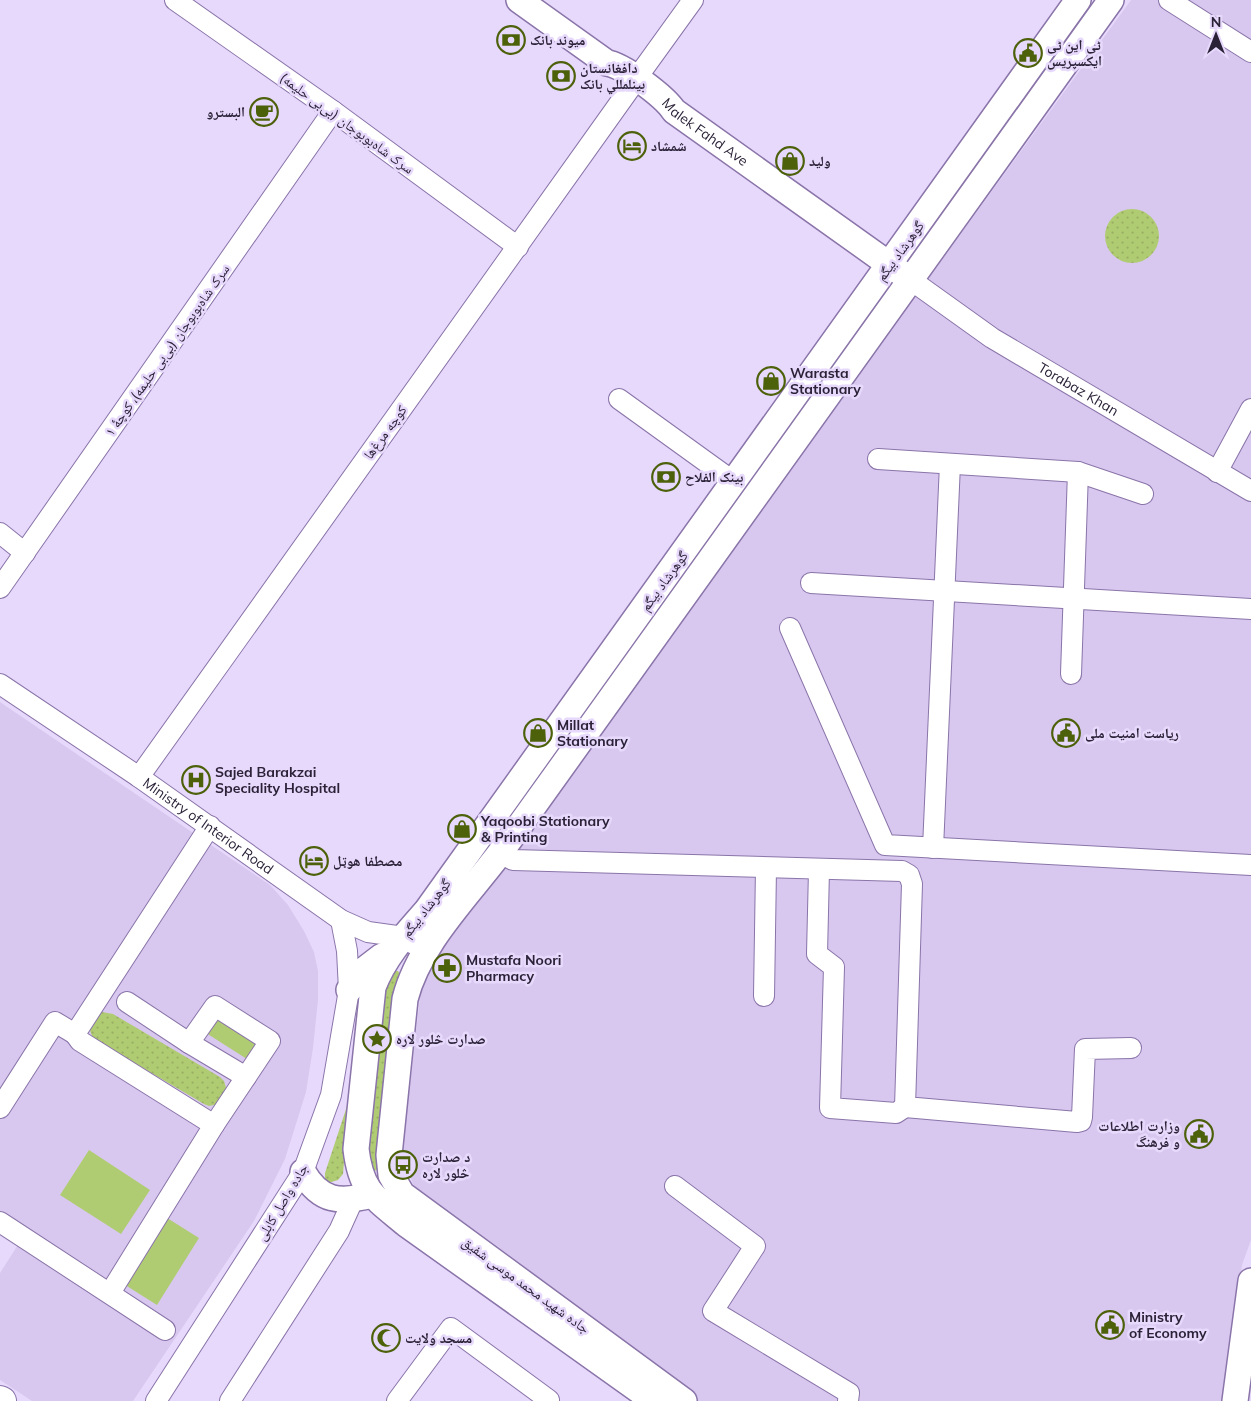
<svg xmlns="http://www.w3.org/2000/svg" width="1251" height="1401" viewBox="0 0 1251 1401" font-family="Mulish,'Noto Naskh Arabic',sans-serif">
<defs>
<pattern id="grass-dots" width="8" height="8" patternUnits="userSpaceOnUse" patternTransform="scale(1.25)"><rect width="8" height="8" fill="#b0cc72"/><path d="M2 2h.1M6 6h.1" fill="none" stroke="#98af63" stroke-width="1.8" stroke-linecap="round"/></pattern>
</defs>
<rect width="100%" height="100%" fill="#e7d9fc"/>
<path fill="#d8c8ef" d="M1131,0H1251V1240L1242,1265L1225,1401H697L433,1209L413,1184L402,1154L421,988L427,967Z
M0,702L270,885L288,905L304,931L314,952L318,971V1000L313,1048L306,1092L285,1159L254,1221L133,1401H32L0,1380V1273L21,1240L0,1226Z"/>
<path fill="url(#grass-dots)" d="M1105 236a27 27 0 1 1 54 0a27 27 0 1 1-54 0Z
M392,971H398L401,976L379,1169L372,1172L366,1160L376,1012Z
M102,1012L113,1014L220,1077L224,1081L227,1091L219,1104L209,1106L204,1104L97,1041L93,1038L89,1028L97,1014Z
M349,1100L343,1174L338,1180L328,1183L325,1182V1173Z"/>
<path fill="#b0cc72" d="M217,1016L258,1043L250,1061L203,1031Z
M89,1150L150,1190L121,1234L60,1195Z
M164,1216L199,1238L157,1305L122,1283Z"/>
<g fill="none" stroke-linecap="round" stroke-linejoin="round">
<defs>
<g id="minor">
<path d="M175,0L333,111L518,247"/>
<path d="M1169,0L1251,52"/>
<path d="M636,79L693,0"/>
<path id="s1" d="M911,280L992,338L1251,491"/>
<path d="M619,399L734,482"/>
<path d="M878,459L1078,472L1143,494"/>
<path d="M1217,472L1251,409"/>
<path d="M0,533L25,553"/>
<path d="M811,583L1251,609"/>
<path d="M0,588L333,111"/>
<path d="M790,628L885,845L1251,865"/>
<path d="M1071,674L1078,472"/>
<path id="s2" d="M0,684L139,777L341,920L368,932L404,937L414,944"/>
<path d="M139,777L631,87"/>
<path d="M933,848L950,464"/>
<path d="M500,853L513,860L902,871L909,875L912,884L905,1107L1077,1122L1081,1121L1082,1117L1085,1049L1131,1048"/>
<path d="M819,870L817,954L834,967L830,1108L896,1113L905,1107"/>
<path d="M764,996L766,868"/>
<path d="M75,1034L80,1041L214,1125L270,1041L215,1006L189,1043L127,1002"/>
<path d="M189,1043L246,1077"/>
<path d="M0,1108L55,1022L75,1034L210,826"/>
<path d="M675,1186L755,1246L713,1311L849,1393L848,1401"/>
<path d="M0,1222L165,1330"/>
<path d="M110,1293L214,1125"/>
<path d="M156,1401L303,1172L331,1095L349,990L347,951L341,920"/>
<path d="M230,1401L339,1231L353,1200"/>
<path d="M397,1401L451,1328L549,1400"/>
</g>
<g id="major">
<path id="s3" d="M519,0L607,63C623,65 665,97 674,111L904,275"/>
<path d="M349,990L365,969L382,956"/>
<path d="M303,1172C320,1202 340,1203 372,1195"/>
<path d="M654,1401L406,1224C375,1198 361,1192 356,1149L373,987C385,956 405,935 427,910L1078,0"/>
<path d="M684,1401L402,1194L391,1175L389,1155L405,999C419,944 466,898 500,853L1111,0"/>
<path d="M1235,1401L1251,1281"/>
</g>
<path id="highway" d="M0,1400L2,1401"/>
</defs>
<use href="#minor" stroke="#8a74a9" stroke-width="22"/>
<use href="#major" stroke="#8a74a9" stroke-width="28"/>
<use href="#highway" stroke="#8a74a9" stroke-width="30"/>
<use href="#minor" stroke="#fff" stroke-width="20"/>
<use href="#major" stroke="#fff" stroke-width="25"/>
<use href="#highway" stroke="#fff" stroke-width="28"/>
</g>
<defs>
<symbol id="bank-ring" viewBox="-11 -11 22 22"><circle r="9.5" fill="#e7d9fc" stroke="#4d610b" stroke-width="1.5"/><path d="M-6-4H6V4H-6ZM0-2.3a2.3 2.3 0 1 0 0 4.6a2.3 2.3 0 1 0 0-4.6Z" fill="#4d610b"/></symbol>
<symbol id="civic-ring" viewBox="-11 -11 22 22"><circle r="9.5" fill="#e7d9fc" stroke="#4d610b" stroke-width="1.5"/><path d="M-.6-6.5H3V-4.5H.6V-3L4-1V1h2V6H-6V1h2V-1L-.6-3ZM-1.2 2.5V6h2.4V2.5Z" fill="#4d610b"/></symbol>
<symbol id="cafe-ring" viewBox="-11 -11 22 22"><circle r="9.5" fill="#e7d9fc" stroke="#4d610b" stroke-width="1.5"/><path d="M-5.5-4.5H6V0H3Q3 3.5 0 3.5H-2.5Q-5.5 3.5-5.5 0ZM3-3.2v2h1.7v-2ZM-6 4.5H4V6H-6Z" fill="#4d610b"/></symbol>
<symbol id="hotel-ring" viewBox="-11 -11 22 22"><circle r="9.5" fill="#e7d9fc" stroke="#4d610b" stroke-width="1.5"/><path d="M-6-4.5h1.5V1H6V5H4.5V3h-9V5H-6ZM-4 0a1.8 1.8 0 1 1 3.6 0ZM.5 0V-2.5h3Q6-2.5 6 0Z" fill="#4d610b"/></symbol>
<symbol id="shop-ring" viewBox="-11 -11 22 22"><circle r="9.5" fill="#e7d9fc" stroke="#4d610b" stroke-width="1.5"/><path d="M-5-2.5h2.3a2.7 3.5 0 0 1 5.4 0H5L5.5 6h-11ZM-1.5-2.5h3a1.5 2.3 0 0 0-3 0Z" fill="#4d610b"/></symbol>
<symbol id="hospital-ring" viewBox="-11 -11 22 22"><circle r="9.5" fill="#e7d9fc" stroke="#4d610b" stroke-width="1.5"/><path d="M-5-5h3v3.5h4V-5h3V5h-3V1.5h-4V5h-3Z" fill="#4d610b"/></symbol>
<symbol id="pharmacy-ring" viewBox="-11 -11 22 22"><circle r="9.5" fill="#e7d9fc" stroke="#4d610b" stroke-width="1.5"/><path d="M-2-6h4v4h4v4h-4v4h-4v-4h-4v-4h4Z" fill="#4d610b"/></symbol>
<symbol id="sight-ring" viewBox="-11 -11 22 22"><circle r="9.5" fill="#e7d9fc" stroke="#4d610b" stroke-width="1.5"/><path d="M0-6L1.8-2.2L6-1.7L2.9 1.2L3.7 5.4L0 3.3L-3.7 5.4L-2.9 1.2L-6-1.7L-1.8-2.2Z" fill="#4d610b"/></symbol>
<symbol id="bus-ring" viewBox="-11 -11 22 22"><circle r="9.5" fill="#e7d9fc" stroke="#4d610b" stroke-width="1.5"/><path d="M-5-6H5V4H4V6H2V4H-2V6H-4V4H-5ZM-3.5-4V0h7V-4ZM-3.5 1.2v1.5H-2V1.2ZM2 1.2v1.5H3.5V1.2Z" fill="#4d610b"/></symbol>
<symbol id="mosque-ring" viewBox="-11 -11 22 22"><circle r="9.5" fill="#e7d9fc" stroke="#4d610b" stroke-width="1.5"/><path d="M3.5-4.9A6 6 0 1 0 3.5 4.9A5 5 0 1 1 3.5-4.9Z" fill="#4d610b"/></symbol>
</defs>
<g fill-rule="evenodd">
<use href="#bank-ring" x="495" y="24" width="32" height="32"/>
<use href="#civic-ring" x="1012" y="37" width="32" height="32"/>
<use href="#bank-ring" x="545" y="60" width="32" height="32"/>
<use href="#cafe-ring" x="248" y="96" width="32" height="32"/>
<use href="#hotel-ring" x="616" y="130" width="32" height="32"/>
<use href="#shop-ring" x="774" y="145" width="32" height="32"/>
<use href="#shop-ring" x="755" y="365" width="32" height="32"/>
<use href="#bank-ring" x="650" y="461" width="32" height="32"/>
<use href="#shop-ring" x="522" y="717" width="32" height="32"/>
<use href="#civic-ring" x="1050" y="717" width="32" height="32"/>
<use href="#hospital-ring" x="180" y="764" width="32" height="32"/>
<use href="#shop-ring" x="446" y="813" width="32" height="32"/>
<use href="#hotel-ring" x="298" y="845" width="32" height="32"/>
<use href="#pharmacy-ring" x="431" y="952" width="32" height="32"/>
<use href="#sight-ring" x="361" y="1023" width="32" height="32"/>
<use href="#civic-ring" x="1183" y="1118" width="32" height="32"/>
<use href="#bus-ring" x="387" y="1149" width="32" height="32"/>
<use href="#civic-ring" x="1094" y="1309" width="32" height="32"/>
<use href="#mosque-ring" x="370" y="1322" width="32" height="32"/>
</g>
<g text-anchor="middle" stroke-width="5" stroke-linejoin="round" paint-order="stroke">
<g font-size="14" font-weight="bold" fill="#2b2238" stroke="#e7d9fc" text-anchor="start">
<text x="530" y="45">میوند بانک</text>
<text x="1047" y="50">ٹی این ٹی<tspan x="1047" dy="16">ایکسپریس</tspan></text>
<text x="580" y="73">دافغانستان<tspan x="580" dy="16">بینلمللي بانک</tspan></text>
<text x="245" y="117" text-anchor="end">البسترو</text>
<text x="651" y="151">شمشاد</text>
<text x="809" y="166">ولید</text>
<text x="790" y="378">Warasta<tspan x="790" dy="16">Stationary</tspan></text>
<text x="685" y="482">بینک الفلاح</text>
<text x="557" y="730">Millat<tspan x="557" dy="16">Stationary</tspan></text>
<text x="1085" y="738">ریاست امنیت ملی</text>
<text x="215" y="777">Sajed Barakzai<tspan x="215" dy="16">Speciality Hospital</tspan></text>
<text x="481" y="826">Yaqoobi Stationary<tspan x="481" dy="16">&amp; Printing</tspan></text>
<text x="333" y="866">مصطفا هوټل</text>
<text x="466" y="965">Mustafa Noori<tspan x="466" dy="16">Pharmacy</tspan></text>
<text x="396" y="1044">صدارت څلور لاره</text>
<text x="1180" y="1131" text-anchor="end">وزارت اطلاعات<tspan x="1180" dy="16">و فرهنگ</tspan></text>
<text x="422" y="1162">د صدارت<tspan x="422" dy="16">څلور لاره</tspan></text>
<text x="1129" y="1322">Ministry<tspan x="1129" dy="16">of Economy</tspan></text>
<text x="405" y="1343">مسجد ولایت</text>
</g>
<g font-size="14" fill="#2b2238" stroke="#e7d9fc">
<text transform="translate(347 123) rotate(36)" y="5">سرک شاه‌بوبوجان (بی‌بی حلیمه)</text>
<text dy="5" stroke="none"><textPath href="#s3" startOffset="229">Malek Fahd Ave</textPath></text>
<text transform="translate(900 251) rotate(-54)" y="5">گوهرشاد بیگم</text>
<text transform="translate(167 350) rotate(-55)" y="5">سرک شاه‌بوبوجان (بی‌بی حلیمه)، کوچۀ ۱</text>
<text dy="5" stroke="none"><textPath href="#s1" startOffset="200">Torabaz Khan</textPath></text>
<text transform="translate(385 432) rotate(-54)" y="5">کوچه مرغ‌ها</text>
<text transform="translate(664 581) rotate(-54)" y="5">گوهرشاد بیگم</text>
<text dy="5" stroke="none"><textPath href="#s2" startOffset="252">Ministry of Interior Road</textPath></text>
<text transform="translate(426 908) rotate(-52)" y="5">گوهرشاد بیگم</text>
<text transform="translate(282 1202) rotate(-59)" y="5">جاده واصل کابلی</text>
<text transform="translate(526 1285) rotate(36)" y="5">جاده شهید محمد موسی شفیق</text>
</g>
</g>
<g transform="translate(1216 35)" stroke="#e7d9fc" stroke-width="4" paint-order="stroke">
<path d="M0-4L9 19L0 12L-9 19Z" fill="#2b2238"/>
<text y="-8" font-size="14" font-weight="bold" text-anchor="middle" fill="#2b2238">N</text>
</g>
</svg>
